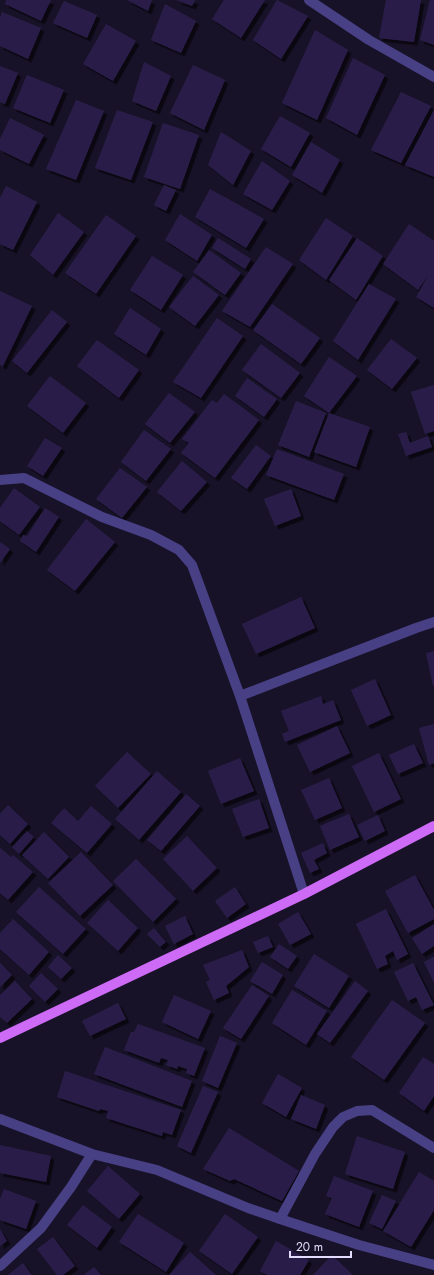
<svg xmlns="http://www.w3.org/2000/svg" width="434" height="1275" viewBox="0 0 434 1275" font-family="Jost,sans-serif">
<defs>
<filter id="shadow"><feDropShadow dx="3.5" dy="3.5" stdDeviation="0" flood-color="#0009"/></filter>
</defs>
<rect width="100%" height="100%" fill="#181229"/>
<path fill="#2b1f49" filter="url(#shadow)" d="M6,0H51L41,21L5,4Z
M127,0H152L148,11Z
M176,0H195L192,6Z
M224,0H265L241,38L212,19Z
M277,0L308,16L281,59L253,40Z
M386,0H421L414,42L379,38Z
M430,0H434V45L420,40Z
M64,1L97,15L87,38L53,23Z
M165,4L196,21L181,53L151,40Z
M2,12L41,28L28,59L0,46V18Z
M106,24L136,41L113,81L83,64Z
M315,30L348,50L317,120L282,103Z
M353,58L385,75L357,135L326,118Z
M144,62L171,76L156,111L132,101Z
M193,65L225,80L204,130L170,113Z
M0,66L18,73L5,104L0,102Z
M27,75L64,90L50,123L13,108Z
M401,92L431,106L401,163L371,150Z
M76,100L104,111L76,180L46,169Z
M117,110L153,122L131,180L95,168Z
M434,110V177L405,165Z
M280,116L310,133L291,167L261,149Z
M10,118L44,135L29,164L0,150V139Z
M163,123L199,135L180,189L144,177Z
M221,132L251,151L233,185L208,165Z
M311,142L340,160L322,193L292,175Z
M262,161L290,181L272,210L243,194Z
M164,185L176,190L166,211L154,205Z
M6,186L37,202L13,250L0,244V198Z
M210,189L264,219L246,248L195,217Z
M58,213L84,232L53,275L30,255Z
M180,214L212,235L197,261L165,240Z
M106,215L136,236L96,294L65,273Z
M326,218L353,236L326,280L299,260Z
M409,224L434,241V308L416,297L429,274L418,290L383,264Z
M218,238L251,259L245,269L212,248Z
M357,238L383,256L356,300L329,280Z
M266,247L293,264L250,327L222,311Z
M209,250L241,273L225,295L193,272Z
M152,256L183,275L161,310L130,290Z
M193,276L219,295L195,326L169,307Z
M369,284L396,299L358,360L333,341Z
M0,291L32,306L3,366L0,365Z
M272,304L320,338L301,364L253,330Z
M130,308L161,329L146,355L114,334Z
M52,310L67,322L27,373L12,361Z
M217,318L243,336L201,398L173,382Z
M391,339L417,358L392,389L367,370Z
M97,340L139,370L119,398L77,366Z
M261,344L300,373L281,398L242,370Z
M329,357L357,376L329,413L304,396Z
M50,376L86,403L63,433L27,406Z
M247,378L277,399L264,417L235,396Z
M434,385V431L425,434L411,392Z
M169,393L195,412L170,443L145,424Z
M224,394L259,420L215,478L181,453L189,443L182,439L212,400L217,403Z
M296,401L326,413L309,457L278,445Z
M329,413L370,427L356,467L314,452Z
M144,430L171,449L146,481L121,462Z
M406,432L410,443L428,436L432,447L406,456L398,434Z
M45,438L62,448L43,476L27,466Z
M256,445L271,456L247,489L231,478Z
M277,449L344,474L334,500L266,475Z
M182,461L207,482L181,511L157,492Z
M120,468L147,487L122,518L96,499Z
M14,488L40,507L19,535L0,521V508Z
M291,489L301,516L275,526L264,499Z
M45,508L59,517L36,552L20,541L23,535L27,536Z
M86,519L115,542L75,591L47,570Z
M0,542L10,549L0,563Z
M301,597L315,628L256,654L242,624Z
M434,651V686H433L426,653Z
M375,679L391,715L367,726L351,690Z
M321,696L323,704L333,700L341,720L285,742L282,734L289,731L281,711Z
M434,724V763L429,765L419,728Z
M337,726L350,753L310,772L297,745Z
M414,744L423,763L398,774L389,755Z
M127,752L151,774L118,808L95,786Z
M379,753L401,799L374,812L352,766Z
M240,758L254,791L221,804L208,771Z
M157,771L181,792L139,840L115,819Z
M329,778L342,808L315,820L301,790Z
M186,794L200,806L161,851L147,840Z
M259,799L269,828L243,837L232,809Z
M8,805L28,824L10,844L0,835V814Z
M91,806L112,824L87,853L51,823L64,808L78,821Z
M349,814L359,837L330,850L320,826Z
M378,815L385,831L365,841L357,825Z
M27,831L34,837L19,854L12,847Z
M44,832L69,857L48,879L22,855Z
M187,836L217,868L193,891L163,859Z
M323,843L327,853L314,860L319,869L310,873L301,853Z
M0,848L11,857L13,855L33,872L8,900L0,893Z
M81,852L113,885L80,916L48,883Z
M136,859L176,899L153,922L113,881Z
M415,875L434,910V919L408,933L385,891Z
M39,887L86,929L63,954L16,912Z
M235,887L246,904L227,918L215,901Z
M108,900L138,928L118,951L87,923Z
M386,909L408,954L397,960L393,951L385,956L388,964L377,969L356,924Z
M298,912L311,934L290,945L278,924Z
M185,916L193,934L174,944L165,926Z
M13,919L49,952L29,975L0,949V933Z
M434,924V946L422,954L412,938Z
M154,928L166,942L160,947L147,934Z
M268,936L273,947L258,953L253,942Z
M279,944L297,956L288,969L270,957Z
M242,950L249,967L226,986L229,993L214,1000L206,982L210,980L203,965Z
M314,954L349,976L329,1008L294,986Z
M58,955L72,968L61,979L48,967Z
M434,957V983L424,962Z
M262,962L283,975L272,994L250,981Z
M0,963L12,975L0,987Z
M413,963L434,1005L422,1010L416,997L408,1001L394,972Z
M41,973L58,989L45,1002L29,986Z
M15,981L32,999L7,1023L0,1017V995Z
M355,981L368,991L330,1043L317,1034Z
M252,985L269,996L241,1039L223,1028Z
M292,990L327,1011L306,1045L272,1023Z
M174,995L211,1011L198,1039L162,1022Z
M392,1000L425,1023L384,1080L351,1057Z
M118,1003L126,1019L90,1036L82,1021Z
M138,1024L205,1048L194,1076L186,1073L187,1069L178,1066L177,1069L166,1065L168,1060L161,1058L159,1063L124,1050L131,1032H134Z
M220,1036L237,1043L218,1088L202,1081Z
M105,1047L192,1081L182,1107L94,1074Z
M423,1057L434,1064V1096L424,1111L399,1093Z
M65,1071L181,1110L172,1135L163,1132L162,1136L106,1118L108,1111L100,1109L99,1111L57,1097Z
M278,1074L302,1088L286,1117L262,1103Z
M203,1086L218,1092L191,1153L177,1146Z
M301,1095L325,1105L316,1129L291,1119Z
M229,1128L299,1171L282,1201L234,1179L230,1181L203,1169Z
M357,1136L405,1152L393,1189L345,1174Z
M0,1145L51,1156L46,1182L0,1173Z
M108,1166L140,1194L119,1219L87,1191Z
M419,1172L434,1181V1210L411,1247L383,1231Z
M334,1176L373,1191L359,1227L325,1214L332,1198L326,1196Z
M4,1189L36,1201L26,1229L0,1220V1199Z
M382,1195L396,1201L382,1229L369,1223Z
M83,1205L112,1227L97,1248L67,1225Z
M138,1214L184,1243L166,1272L119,1242Z
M225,1214L258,1237L232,1274L199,1251Z
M0,1229L7,1241L0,1246Z
M53,1237L75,1266L63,1275H57L37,1249Z
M276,1241L309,1260L300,1275H267L260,1271Z
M190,1252L216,1275H169Z
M332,1255L353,1275H313Z
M23,1263L32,1275H8Z
M94,1267L101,1275H84Z"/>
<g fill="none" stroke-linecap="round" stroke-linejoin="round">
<path stroke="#484085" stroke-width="10" d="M309,0L369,40L434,77
M0,480L24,478L102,517L151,535L179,550L192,565L240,696L304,894
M240,696L416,628L434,622
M0,1119L92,1154L157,1170L248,1208L280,1219L359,1245L434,1265
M280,1219L315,1154L333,1127L343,1117L357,1111L372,1110L434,1148
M0,1266L41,1228L71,1187L92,1154"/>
<path stroke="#cd6af6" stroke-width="10" d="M0,1038L304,894L434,826"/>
</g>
<path d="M290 1251v6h61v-6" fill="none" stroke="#e3dcfd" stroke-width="2"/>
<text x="296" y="1251" font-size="12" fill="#e3dcfd" stroke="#181229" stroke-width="3" paint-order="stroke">20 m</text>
</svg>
